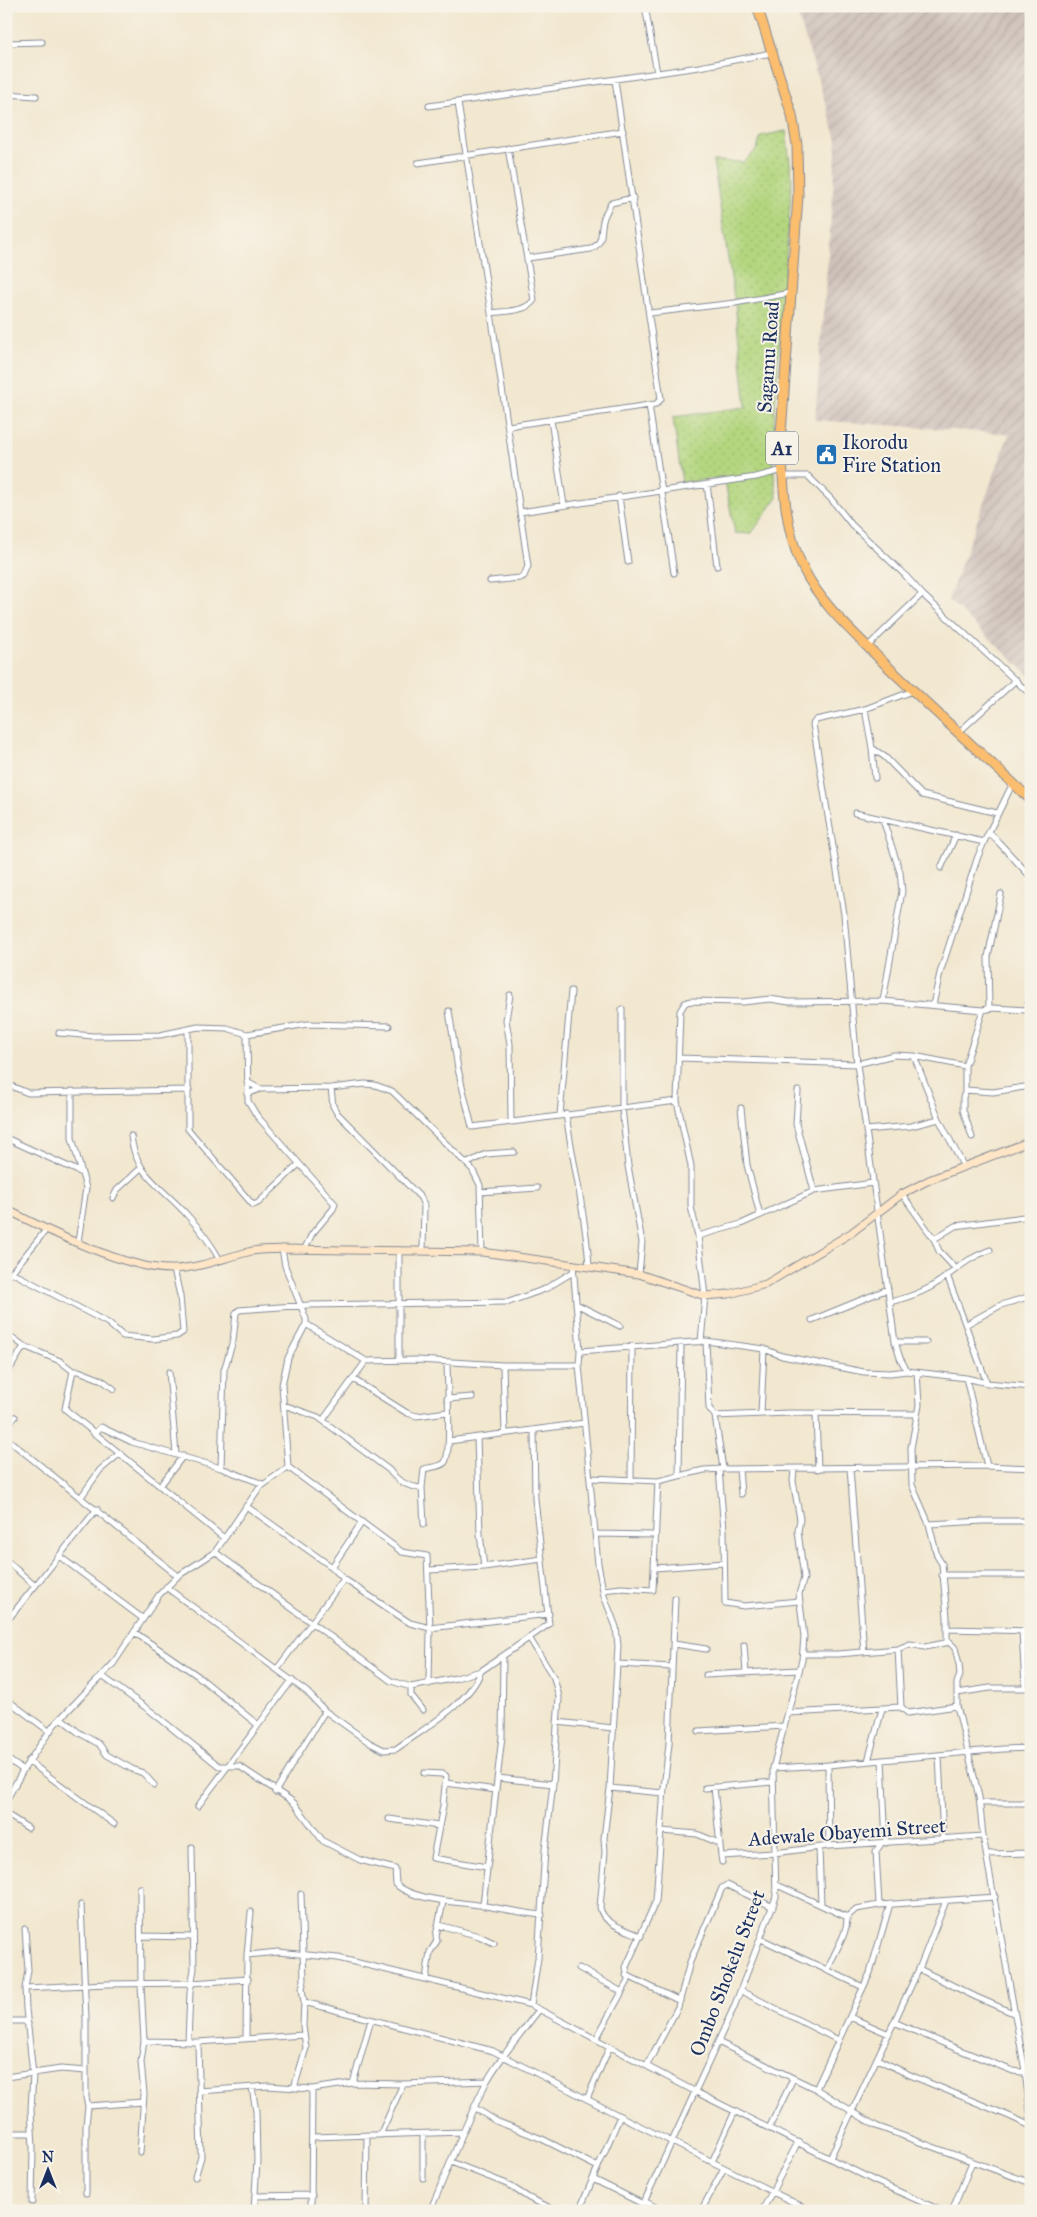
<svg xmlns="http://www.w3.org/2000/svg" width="1037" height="2217" viewBox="0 0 1037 2217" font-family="'IM FELL Great Primer',serif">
<defs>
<pattern id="industrial-furrows" width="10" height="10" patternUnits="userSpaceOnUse" patternTransform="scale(1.25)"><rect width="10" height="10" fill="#cec1ba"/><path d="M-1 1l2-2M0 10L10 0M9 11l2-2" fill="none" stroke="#b0a6a2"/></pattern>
<pattern id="grass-dots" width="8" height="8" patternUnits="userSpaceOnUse" patternTransform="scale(1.25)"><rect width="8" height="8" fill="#b3d67e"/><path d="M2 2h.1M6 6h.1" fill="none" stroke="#99b86f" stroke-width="1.8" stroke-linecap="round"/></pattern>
</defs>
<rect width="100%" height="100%" fill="#f7f3e8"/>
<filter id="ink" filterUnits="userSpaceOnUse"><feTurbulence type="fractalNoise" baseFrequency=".02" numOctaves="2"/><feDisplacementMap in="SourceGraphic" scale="10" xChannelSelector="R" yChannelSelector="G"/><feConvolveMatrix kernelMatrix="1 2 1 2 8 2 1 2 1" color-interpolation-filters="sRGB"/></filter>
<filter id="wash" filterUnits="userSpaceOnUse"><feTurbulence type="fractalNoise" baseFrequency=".0096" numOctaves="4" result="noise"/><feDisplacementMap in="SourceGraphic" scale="20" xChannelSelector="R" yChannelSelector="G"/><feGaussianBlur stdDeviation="1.12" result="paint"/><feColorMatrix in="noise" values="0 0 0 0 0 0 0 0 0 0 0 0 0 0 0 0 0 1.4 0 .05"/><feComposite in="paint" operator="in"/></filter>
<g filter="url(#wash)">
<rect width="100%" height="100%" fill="#f2e7cf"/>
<path fill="url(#industrial-furrows)" d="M795,6H1031V677L948,600L1009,434L815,420L837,140Z"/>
<path fill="url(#grass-dots)" stroke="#67826e" d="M786,131L792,179L775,404L773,464L777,498L751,534L735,533L724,477L682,483L673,417L746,407L735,303L713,161L744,162L757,149L761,136Z"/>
</g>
<g filter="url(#ink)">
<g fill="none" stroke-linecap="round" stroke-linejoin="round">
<defs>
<path id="street" d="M645,6L657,73
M6,43L42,42
M6,94L36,96
M458,103L491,313L528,566L524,576L520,578L490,581
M429,106L699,67L771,53
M418,163L623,131
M528,258L591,249C604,242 600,234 603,221C604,215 608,209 611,203L633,198
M491,313C505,311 526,312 534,300L508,148
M650,313L735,303L790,293
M649,405L674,573
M551,420L564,505
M508,426L656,404L661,399L615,80
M783,476H808L831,499L852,525L904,574L922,594L1031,695
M707,484L717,566
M619,496L628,562
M520,512L756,477L783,470
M867,647L922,594
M865,709L872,748L885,757L922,795L997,813
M958,733L1016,680
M872,748L875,778
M855,813L984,842L1013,783
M883,820L900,872L902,891L883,1001
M989,832L1031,877
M941,868L956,835
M510,995L506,1020L510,1044L511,1121
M933,1005L940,973L977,859L984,842
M622,1009V1107L628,1166L642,1242L639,1274
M989,1009L988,957L1001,894
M1026,1010L1031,995
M449,1011L458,1069L472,1127L677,1101
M188,1029V1129L253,1205L258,1203L299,1164
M59,1033L93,1036L160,1035L198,1027L227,1028L247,1034L308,1024L389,1026
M247,1034L248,1101L257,1116L335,1204L333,1209L312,1234L305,1248
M914,1056L939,1119L964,1167
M679,1058L857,1064L894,1055L914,1056L965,1066
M247,1082L260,1089L331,1088L365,1084L375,1085L392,1091L472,1169L480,1185L482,1252
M6,1084L28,1093L189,1090
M331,1088L333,1106L337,1113L421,1198L424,1206L423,1250
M965,1090L993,1092L1031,1086
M72,1091V1138L86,1188L78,1242
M798,1091L796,1124L814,1191
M247,1094L260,1089
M741,1108L747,1165L760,1215
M566,1114C573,1164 586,1215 589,1266
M560,1115L571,991
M866,1130L911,1126L939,1119
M131,1136C135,1176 164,1188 188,1216C200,1229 211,1244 220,1260
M972,1137L963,1110V1097L965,1093V1066L983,1010
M6,1138L80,1172
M468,1163L486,1154L514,1152
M480,1192L537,1188
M902,1194L934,1239L939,1251L955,1268
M113,1198L117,1190L141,1168
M698,1236L741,1224L814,1191L873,1183
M934,1239L955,1226L1031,1216
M282,1249L285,1266L306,1319V1324L288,1358L282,1385L288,1467L402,1552L427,1556L430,1628L429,1684
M399,1250V1361
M573,1264L580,1351L579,1365L598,1564L604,1596L616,1627L618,1646L610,1788L604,1838L605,1852L600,1907C602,1924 627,1930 641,1936
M6,1273L15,1274L108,1323L123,1336L153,1339L177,1336L183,1332L180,1296L174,1269
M947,1275L987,1383
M6,1279L46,1230
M890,1302C906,1298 923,1293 937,1283C958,1269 965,1259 990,1250
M576,1304L620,1326
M812,1320L888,1289
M306,1324L366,1361L323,1420
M967,1324L1001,1305L1031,1296
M6,1333L24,1346L60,1361L73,1371H79L102,1380L114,1389
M706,1341L709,1408L715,1416L723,1469
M701,1342L705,1296L698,1236L691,1207V1166L677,1101L680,1011L685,1003L690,1001L743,1002L770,999L789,1002L883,1001L983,1010L993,1008L1026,1010L1031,1011
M895,1342H926
M580,1351L706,1341L764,1349L782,1356L864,1372L890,1373L907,1371L966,1378L987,1383L1031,1387
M366,1361L417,1360L503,1365H579
M503,1365L505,1433
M73,1371L65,1409L224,1538
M907,1371L900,1358L895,1342L857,1064L844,914L813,724L816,720L865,709L913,691
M169,1372L176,1454
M917,1372L919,1405L911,1448L912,1485L929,1524L937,1556L942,1564L947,1617V1640L955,1648L959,1664L960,1675L957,1683V1706L979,1797L983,1836L1025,2071L1031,2120
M6,1375L24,1346
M966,1378L987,1466
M353,1379L407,1413L417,1416L447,1412
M447,1399L472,1397
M284,1405L318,1417L389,1470C397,1481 409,1487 422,1488L424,1469C430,1467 442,1467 445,1462C452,1452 447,1378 447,1362
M761,1414L764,1349
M816,1414L818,1469
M715,1416L789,1413L917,1414
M6,1427L15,1417
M94,1434L101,1427L132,1442L221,1468L263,1484
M477,1437L480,1534L484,1567
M6,1438L178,1576
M449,1441L584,1423
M221,1468L224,1370L233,1341L236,1313L239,1310L309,1305L509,1302L545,1289L573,1272
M850,1468L864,1652
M719,1469L724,1530L725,1603L744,1606L799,1601
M739,1469L741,1494
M679,1476L681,1343
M591,1478L658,1481L704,1470L723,1469L987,1466L1031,1468
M631,1480L632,1346
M160,1486L183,1456
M422,1488L424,1524
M81,1497L100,1470L119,1454
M246,1506L332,1567L344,1579L410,1623L430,1628L549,1614
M929,1524L983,1521H1031
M596,1534L654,1535
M215,1552L391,1681L411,1687L456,1678L481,1671L549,1624L535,1499L534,1430
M59,1556L142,1618
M6,1560L35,1586
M332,1567L362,1522
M655,1568L724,1563
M429,1570L484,1567L542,1559
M942,1575H1031
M166,1587L307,1692L325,1711L370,1743L384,1750L396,1749C423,1729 470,1703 481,1671
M603,1590L621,1588L653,1590L658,1481
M6,1622L97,1509
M947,1629L1031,1631
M1022,1631L1025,1687
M134,1632L198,1676L258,1725
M530,1639L554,1678L559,1697L553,1784L545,1850L538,1958L531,2005
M674,1644L706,1649
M744,1645L746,1673
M898,1649L901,1707
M804,1654H838L898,1649L910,1644L925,1647L950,1642
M618,1664L672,1667
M277,1669L344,1579
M706,1675L799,1670
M102,1676L152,1712L219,1766H239L289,1799L295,1804L323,1841L360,1860L395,1869L396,1884C412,1901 463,1902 485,1906C504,1909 523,1913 542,1915
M411,1687V1695L423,1710
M957,1693L990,1688H1031
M6,1699L50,1732
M788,1713L901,1707L908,1713L957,1706
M61,1718L78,1732L99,1744L107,1755L132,1769L143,1773L154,1785
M557,1722L613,1728
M699,1731L784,1726
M939,1756L943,1839
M6,1758L23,1770
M882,1760L886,1843
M28,1761L114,1824
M868,1761L882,1709
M828,1765L829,1846
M773,1768L828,1765L1003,1749L1031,1748
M424,1773L442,1774L446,1776L443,1806L433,1858L487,1867
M498,1778L553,1784
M446,1783L496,1790
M714,1787L721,1856
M610,1788L663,1793
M705,1788L773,1782
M275,1792L325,1711
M6,1801L23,1770L54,1725L113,1664L159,1595L178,1576L215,1552L259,1488L288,1467
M980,1803H1031
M198,1806L292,1680
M6,1814L28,1828
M389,1819L439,1826
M661,1831L697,1834L719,1843
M881,1844L876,1851L879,1905L995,1897
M819,1848L821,1905
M986,1854L1031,1853
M722,1862L721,1856L774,1853L829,1846L983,1836
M777,1885L847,1917C848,1936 832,1953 828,1971
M81,1905L86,2018V2097L88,2106L86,2126V2193
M483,1905L502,1736L503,1656
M847,1917L856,1909L879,1905
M439,1925L479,1936L494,1943
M25,1929L28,1970L25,1988L26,2009L33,2074L31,2110L33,2148L32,2202
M141,1936L193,1937
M761,1939L863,1987
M247,1955L278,1952L338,1958L531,2005L696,2092L875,2181L942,2211
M579,1968L622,1992
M919,1969L976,1997L1013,2013
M626,1975L680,2001
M426,1979L430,1952L437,1941L436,1936L443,1902
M25,1988L107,1984L192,1983L248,1979
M741,1991L838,2040
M304,2002L493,2051L620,2116L811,2211
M850,2017L889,2034
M6,2021H24L28,2024
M894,2022L955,2048L1013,2071L1031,2073
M246,2038L247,1955L251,1912
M596,2039L628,1981L626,1967L656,1901L664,1788L669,1744L675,1598
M144,2041L198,2042L303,2035
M188,2042L190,1992L194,1969L192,1847
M718,2042L816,2089L876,2126L1031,2183
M877,2059L910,2075L1009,2116L1031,2126
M647,2065L678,2007L690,1962L722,1888L727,1885L773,1907
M6,2077L61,2069L86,2071
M353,2083L371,2020
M252,2088L256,2111L257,2161L254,2211
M294,2088L306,2048L303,2026L304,2002L302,1988L304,1980L301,1894
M816,2089L870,1973L890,1904
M199,2091L268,2086L312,2089L353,2083L403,2084L487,2081
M587,2099L610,2046
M88,2106L143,2102
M475,2108L496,2121L542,2139L598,2167
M769,2128L793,2079
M6,2133H31
M423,2134V2178
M380,2135L403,2084
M313,2137L462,2132
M140,2153L144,2094L141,2062L144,2041L141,1985L140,1888
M830,2158L919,1969L946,1901
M451,2162L507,2184L529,2198L557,2211
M712,2162L735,2111
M195,2177L201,2157L198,2042
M593,2179L643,2204
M255,2196L312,2195
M644,2201L663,2211
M311,2211L312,2089
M366,2211L367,2135
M430,2211C449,2167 465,2123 487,2081C502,2055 521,2033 539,2010
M579,2211L620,2116
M640,2211L734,2007L776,1897L773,1768L802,1660L804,1637L799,1594L804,1578L798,1531L800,1519L793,1481L794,1469
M701,2211L724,2168
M762,2211L798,2142
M952,2211L972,2162"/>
<path id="secondary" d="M6,1209C46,1230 130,1271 174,1269C199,1268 224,1258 248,1252C259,1249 271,1250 282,1249L482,1252L639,1274L705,1296L729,1294L766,1284L851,1233L902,1194L929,1180L1031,1141"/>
<path id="highway" d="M757,6L792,115L797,145L798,196L781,434C783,477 783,528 803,568C821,605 855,634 884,663C932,709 982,754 1031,800"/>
</defs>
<use href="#street" stroke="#868b96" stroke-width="7"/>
<use href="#secondary" stroke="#868b96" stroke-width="9"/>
<use href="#highway" stroke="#868b96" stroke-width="11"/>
<use href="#street" stroke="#fff" stroke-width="5"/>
<use href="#secondary" stroke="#fde5c5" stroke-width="7"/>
<use href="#highway" stroke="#fbbd6e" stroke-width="9"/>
</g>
</g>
<defs>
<symbol id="civic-square" viewBox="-11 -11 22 22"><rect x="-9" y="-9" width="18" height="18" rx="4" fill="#1f6fb2" stroke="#f7f3e8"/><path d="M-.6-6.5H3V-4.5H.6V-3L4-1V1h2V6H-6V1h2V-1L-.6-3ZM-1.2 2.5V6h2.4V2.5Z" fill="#fff"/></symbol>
</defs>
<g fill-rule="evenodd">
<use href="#civic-square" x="814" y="442" width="25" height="25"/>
</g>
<g text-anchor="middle" stroke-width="4" stroke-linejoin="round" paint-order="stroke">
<rect fill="#f7f3e8" stroke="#5d6a87" stroke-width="1" x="766" y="431.5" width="32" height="33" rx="4"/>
<g font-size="19" font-weight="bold" fill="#1b2f5e">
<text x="782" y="455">A1</text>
</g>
<g font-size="20" fill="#1b2f5e" stroke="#f7f3e8">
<text transform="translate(768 357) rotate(-86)" y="7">Sagamu Road</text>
<text transform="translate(847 1832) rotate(-4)" y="7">Adewale Obayemi Street</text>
<text transform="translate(727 1973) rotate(-69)" y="7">Ombo Shokelu Street</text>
</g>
<g font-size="20" fill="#1b2f5e" stroke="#f7f3e8" text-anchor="start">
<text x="842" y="449">Ikorodu<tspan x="842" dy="23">Fire Station</tspan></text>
</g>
</g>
<rect width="1037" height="2217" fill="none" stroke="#f7f3e8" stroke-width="25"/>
<g transform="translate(48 2170)" stroke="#f7f3e8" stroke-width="4" paint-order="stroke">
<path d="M0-4L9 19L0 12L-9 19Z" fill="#1b2f5e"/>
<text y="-8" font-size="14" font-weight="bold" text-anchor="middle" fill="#1b2f5e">N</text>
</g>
</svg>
